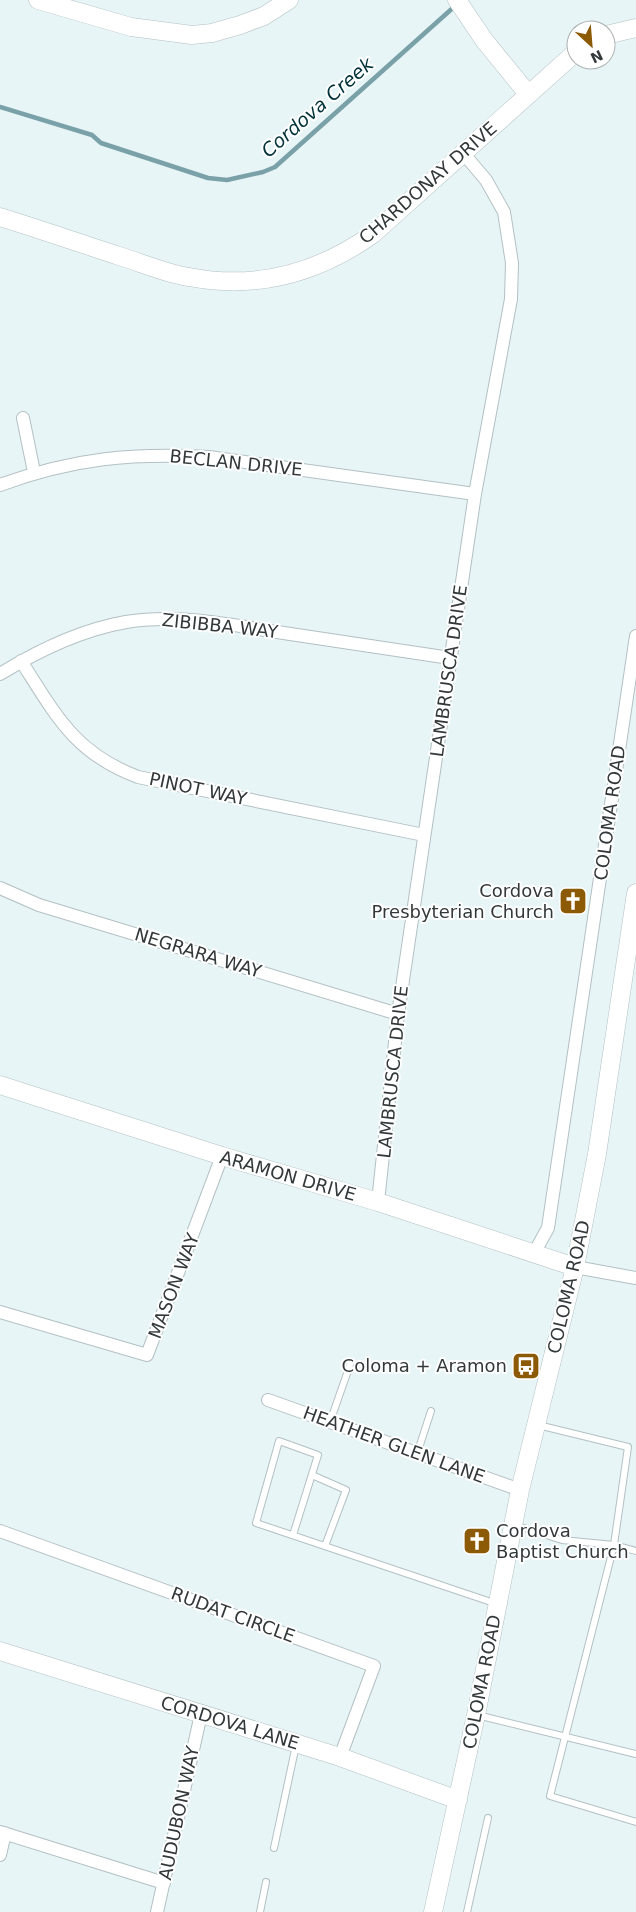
<svg xmlns="http://www.w3.org/2000/svg" width="636" height="1912" viewBox="0 0 636 1912" font-family="'DejaVu Sans',sans-serif">
<rect width="100%" height="100%" fill="#e7f5f7"/>
<g fill="none" stroke-linecap="round" stroke-linejoin="round">
<path stroke="#7aa1a8" stroke-width="4.5" d="M0,107L92,135L101,143L208,178L227,180L263,172L275,167L455,6"/>
<defs>
<path id="lane" d="M330,1422L351,1362
M538,1425L628,1447L614,1545L550,1796L636,1822
M417,1454L431,1411
M312,1475L346,1490L325,1546
M514,1525L562,1540L614,1545L636,1551
M293,1535L318,1455L279,1441L256,1523L497,1604
M477,1715L636,1754
M274,1848L296,1745
M260,1912L266,1882
M467,1912L488,1818"/>
<path id="street" d="M23,418L34,472
M0,485C74,458 131,453 209,457L475,494
M21,661C56,715 74,753 138,777L424,835
M0,674C39,650 80,630 126,622C177,614 227,624 277,632C335,641 393,649 450,658
M0,888L39,905L398,1014
M378,1202L398,1014L475,494L511,299L512,263L504,212L486,180L463,153
M534,1253L548,1228L636,636
M575,1267L636,1278
M0,1312L147,1355L222,1156
M268,1400L520,1490
M0,1531L374,1666L340,1757
M0,1832L164,1883
M0,1855L5,1833
M157,1912L201,1714"/>
<path id="secondary" d="M38,0L131,27L192,35L212,33L240,25L264,16L289,0
M457,0L484,40L528,94
M606,35L636,28
M0,217C39,229 77,242 116,255C140,262 164,273 189,277C256,290 318,273 373,234L576,52
M0,1085L222,1156L378,1202L575,1267
M0,1651L340,1757L458,1800
M433,1912L476,1715L520,1490L575,1267L597,1154L636,893"/>
</defs>
<use href="#lane" stroke="#b3c0c3" stroke-width="8"/>
<use href="#street" stroke="#b3c0c3" stroke-width="14"/>
<use href="#secondary" stroke="#b3c0c3" stroke-width="19"/>
<use href="#lane" stroke="#fff" stroke-width="6"/>
<use href="#street" stroke="#fff" stroke-width="12"/>
<use href="#secondary" stroke="#fff" stroke-width="18"/>
</g>
<defs>
<symbol id="church-square" viewBox="-11 -11 22 22"><rect x="-9" y="-9" width="18" height="18" rx="4" fill="#8c5905" stroke="#fff"/><path d="M-1.2-6h2.4v3.5h3.3v2.4h-3.3V6h-2.4V-.1h-3.3v-2.4h3.3Z" fill="#fff"/></symbol>
<symbol id="bus-square" viewBox="-11 -11 22 22"><rect x="-9" y="-9" width="18" height="18" rx="4" fill="#8c5905" stroke="#fff"/><path d="M-5-6H5V4H4V6H2V4H-2V6H-4V4H-5ZM-3.5-4V0h7V-4ZM-3.5 1.2v1.5H-2V1.2ZM2 1.2v1.5H3.5V1.2Z" fill="#fff"/></symbol>
</defs>
<g fill-rule="evenodd">
<use href="#church-square" x="557" y="885" width="32" height="32"/>
<use href="#bus-square" x="510" y="1350" width="32" height="32"/>
<use href="#church-square" x="461" y="1525" width="32" height="32"/>
</g>
<g text-anchor="middle" stroke-width="4" stroke-linejoin="round" paint-order="stroke">
<g font-size="18" fill="#33393a" stroke="#fff">
<text transform="translate(428 183) rotate(-41)" y="6">CHARDONAY DRIVE</text>
<text transform="translate(236 463) rotate(6)" y="6">BECLAN DRIVE</text>
<text transform="translate(220 626) rotate(6)" y="6">ZIBIBBA WAY</text>
<text transform="translate(449 671) rotate(-82)" y="6">LAMBRUSCA DRIVE</text>
<text transform="translate(198 789) rotate(12)" y="6">PINOT WAY</text>
<text transform="translate(610 813) rotate(-82)" y="6">COLOMA ROAD</text>
<text transform="translate(198 953) rotate(17)" y="6">NEGRARA WAY</text>
<text transform="translate(393 1072) rotate(-84)" y="6">LAMBRUSCA DRIVE</text>
<text transform="translate(288 1176) rotate(16)" y="6">ARAMON DRIVE</text>
<text transform="translate(174 1286) rotate(-69)" y="6">MASON WAY</text>
<text transform="translate(569 1287) rotate(-77)" y="6">COLOMA ROAD</text>
<text transform="translate(394 1445) rotate(20)" y="6">HEATHER GLEN LANE</text>
<text transform="translate(233 1615) rotate(20)" y="6">RUDAT CIRCLE</text>
<text transform="translate(482 1682) rotate(-79)" y="6">COLOMA ROAD</text>
<text transform="translate(230 1723) rotate(17)" y="6">CORDOVA LANE</text>
<text transform="translate(179 1813) rotate(-78)" y="6">AUDUBON WAY</text>
</g>
<g font-size="18" fill="#33393a" stroke="#fff" text-anchor="end">
<text x="554" y="897">Cordova<tspan x="554" dy="21">Presbyterian Church</tspan></text>
<text x="507" y="1372">Coloma + Aramon</text>
<text x="496" y="1537" text-anchor="start">Cordova<tspan x="496" dy="21">Baptist Church</tspan></text>
</g>
<g font-size="19" font-style="italic" fill="#00323a" stroke="#fff">
<text transform="translate(317 107) rotate(-41)" y="7">Cordova Creek</text>
</g>
</g>
<g transform="translate(591 45) rotate(154)"><circle r="24" fill="#ffffff" stroke="#adb0b0"/>
<path d="M0-4L9 19L0 12L-9 19Z" fill="#8c5905"/>
<text y="-8" font-size="14" font-weight="bold" text-anchor="middle" fill="#33393a">N</text>
</g>
</svg>
